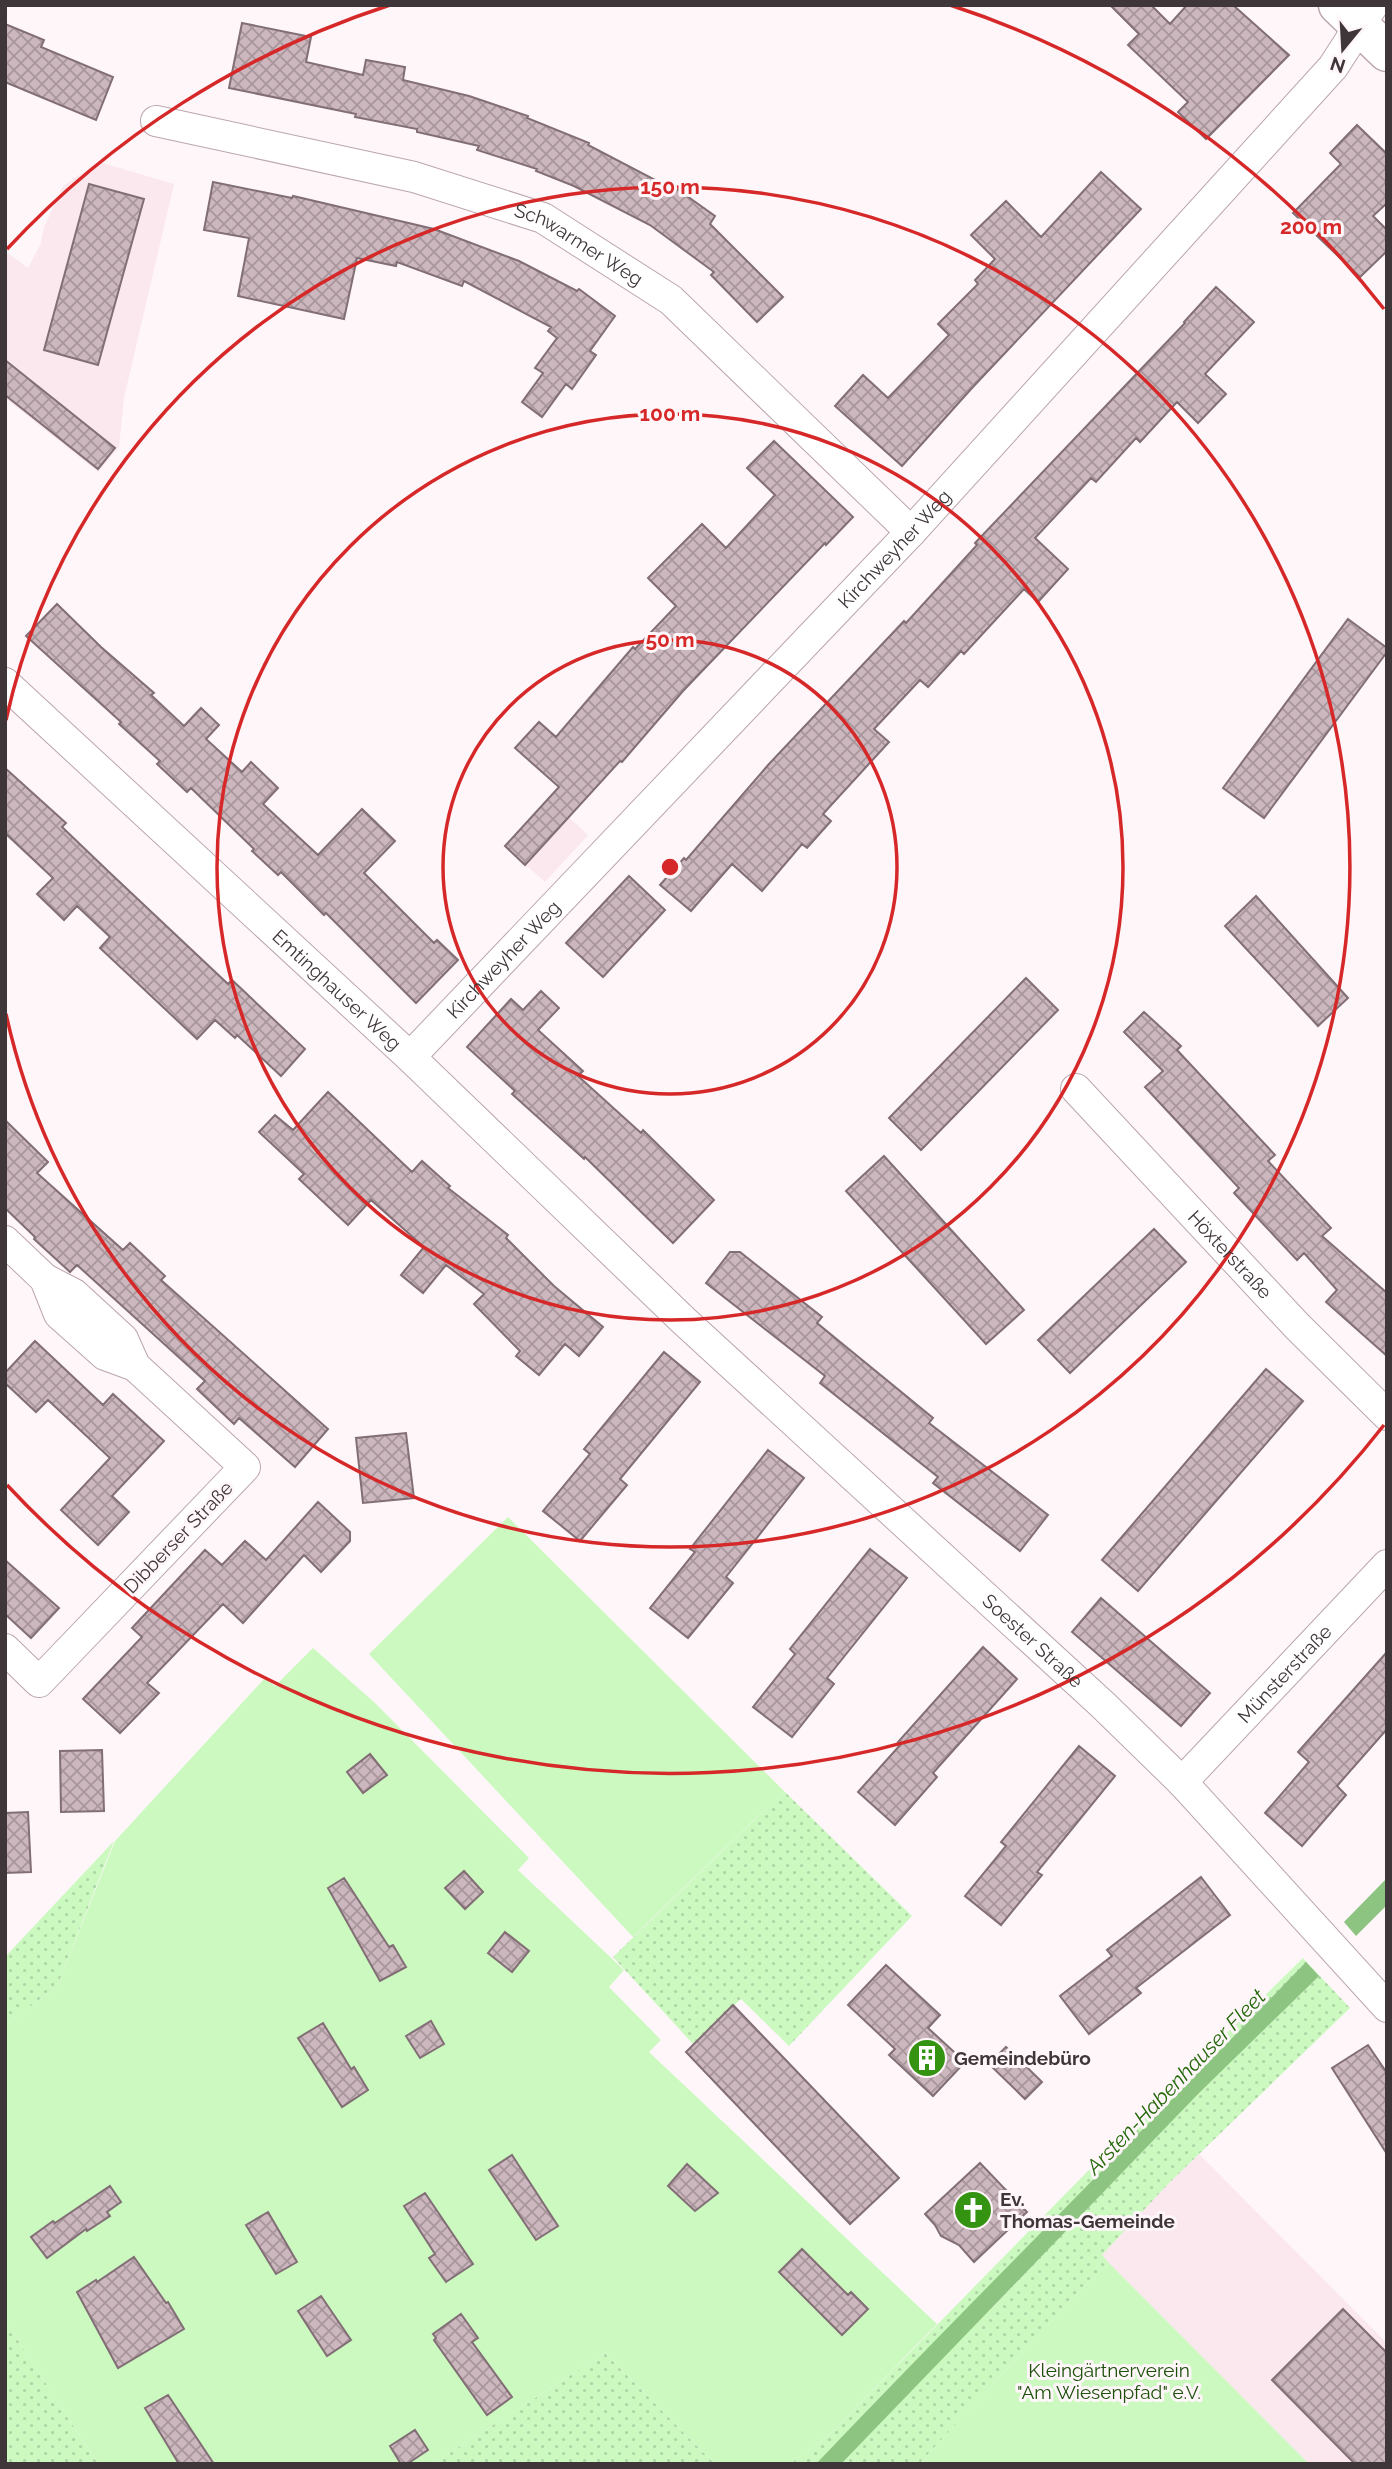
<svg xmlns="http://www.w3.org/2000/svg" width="1392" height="2469" viewBox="0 0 1392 2469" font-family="Raleway,sans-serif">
<defs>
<pattern id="park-dots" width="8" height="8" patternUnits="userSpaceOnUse" patternTransform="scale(1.75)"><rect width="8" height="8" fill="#cbf9c0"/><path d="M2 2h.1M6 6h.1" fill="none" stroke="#afd6a6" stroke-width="1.8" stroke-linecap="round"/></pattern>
<pattern id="building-cross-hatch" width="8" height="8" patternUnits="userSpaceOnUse" patternTransform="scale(1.75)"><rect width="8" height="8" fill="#ccb7be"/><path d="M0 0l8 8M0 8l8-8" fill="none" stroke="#a7969b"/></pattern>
</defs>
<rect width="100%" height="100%" fill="#fff6f9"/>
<path fill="#fbe8ee" d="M99,162L174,184L124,398L119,447L98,472L5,398V256L8,253L28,268L41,243L44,227L63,186Z
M549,799L588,835L545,882L505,846Z
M1199,2154L1387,2343V2464H1309L1101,2256L1168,2184Z"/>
<path fill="url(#park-dots)" d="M784,1791L912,1916L789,2046L741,1999L693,2044L613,1957Z
M114,1841L57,1987L5,2025V1957Z
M1303,1958L1350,2008L1168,2184L1102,2255L1109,2263L1074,2297L919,2464H790L829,2435L1133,2125Z
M5,2320L98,2464H5Z
M605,2353L715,2464H432Z"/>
<path fill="#cbf9c0" d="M508,1517L784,1791L633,1937L369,1654Z
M313,1648L375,1703L529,1858L518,1870L624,1970L609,1987L661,2040L649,2052L937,2324L829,2435L790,2464H715L605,2353L432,2464H98L5,2320V2025L57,1987L115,1841L265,1678L275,1686Z
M1109,2263L1309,2464H919L1074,2297Z"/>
<path fill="#8ec481" d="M1387,1878V1905L1356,1936L1344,1922Z
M1306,1962L1319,1976L1198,2094L841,2464H816C977,2295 1144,2130 1306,1962Z"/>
<path fill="url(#building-cross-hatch)" stroke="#826e75" stroke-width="2" d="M1110,5H1151L1170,24L1187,5H1233L1289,55L1206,139L1178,112L1188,102L1128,45L1139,34Z
M242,23L311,37L306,62L363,75L366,60L405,67L403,80L469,96L528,116L527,118L589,143L588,145L676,191L677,189L715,216L710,224L783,297L757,322L711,275L714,272L650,225L574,186L536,171L537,169L477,150L479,146L417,132V129L355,117L356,114L229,88Z
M5,24L44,40L41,47L113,77L96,120L5,82Z
M1357,125L1387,154V203L1373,216L1387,230V251L1360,277L1293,213L1341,164L1330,153Z
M1101,172L1141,209L972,388L902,466L835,406L863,375L888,398L949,335L938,324L978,284L975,280L995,259L971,235L1006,201L1041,237Z
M213,182L292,198L293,196L434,229L519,261L577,291L579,289L615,316L590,351L596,355L572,389L566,384L542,417L522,402L543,373L535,368L557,338L548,331L551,327L464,281L462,286L397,262L396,266L357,258L344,319L238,296L249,238L204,230Z
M89,184L144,199L98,365L44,350Z
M1216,287L1254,322L1205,374L1226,394L1198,423L1177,402L1140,442L1136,438L1096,482L1091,478L1035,538L1068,569L1038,602L1024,589L964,654L961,651L928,687L920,680L874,729L889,742L823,814L831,821L807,848L802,844L762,891L732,864L691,911L660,885L684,858L686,860L769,764L904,621L906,623L977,545L975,543L1185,323L1184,322Z
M5,360L115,448L98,469L5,395Z
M774,441L853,517L826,545L825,543L683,691L622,762L620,761L525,865L505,846L559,787L515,748L539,722L556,737L633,647L635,649L676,606L648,578L702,524L726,548L775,495L747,468Z
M57,604L101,647L154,693L151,695L184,726L201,708L219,725L206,739L242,772L251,762L278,788L263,804L318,855L362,809L395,841L364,873L434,943L437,940L458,960L416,1003L326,913L324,915L281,872L278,875L252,851L254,849L191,788L187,792L157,764L160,761L119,724L121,722L26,636Z
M1348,619L1387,648V652L1264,818L1223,788Z
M5,768L66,823L62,827L109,872L228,984L232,980L305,1049L281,1076L237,1035L235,1038L215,1020L197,1039L100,948L110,937L77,906L64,920L37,894L53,878L5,833Z
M629,876L665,910L603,977L566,943Z
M1256,896L1348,998L1318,1026L1225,926Z
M1026,978L1058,1010L921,1150L889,1118Z
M541,991L559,1008L538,1030L583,1071L578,1076L641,1133L643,1130L714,1200L673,1243L585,1157L584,1159L512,1094L515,1091L467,1047L511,999L523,1010Z
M1144,1012L1181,1046L1177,1050L1275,1155L1268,1161L1331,1228L1322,1236L1387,1293V1356L1326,1302L1337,1290L1304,1253L1297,1260L1234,1193L1239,1188L1145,1087L1163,1071L1124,1032Z
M328,1092L412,1172L422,1161L450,1186L448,1188L508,1235L506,1238L554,1286L603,1327L579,1356L565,1344L539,1375L516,1356L520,1351L474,1304L484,1294L446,1265L423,1293L401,1275L424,1247L371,1200L348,1225L299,1179L304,1174L259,1132L275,1115L293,1130Z
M5,1120L48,1162L37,1173L123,1250L130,1243L165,1276L161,1280L328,1429L295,1467L239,1418L234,1424L197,1389L205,1381L77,1265L70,1272L34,1239L35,1237L5,1208Z
M884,1156L1024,1310L986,1344L846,1191Z
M1154,1229L1186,1262L1070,1373L1038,1340Z
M730,1252H740L822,1317L817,1323L933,1418L929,1423L1048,1515L1020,1551L933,1483L938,1477L820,1383L825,1376L706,1283Z
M35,1341L103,1405L113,1394L164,1441L112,1496L129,1512L98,1545L61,1510L110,1458L48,1400L36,1412L5,1383V1373Z
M664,1352L700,1382L620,1479L627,1485L580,1541L543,1511L590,1454L584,1449Z
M1266,1369L1303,1401L1138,1591L1102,1560Z
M406,1433L414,1498L363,1503L356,1438Z
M768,1450L804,1478L726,1577L733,1583L688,1638L650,1608L695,1552L690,1549Z
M318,1502L350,1532V1541L321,1572L304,1555L243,1623L223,1604L147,1683L159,1693L120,1733L83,1699L142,1637L132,1628L205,1550L222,1565L245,1541L266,1560Z
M870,1549L907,1578L827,1678L834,1684L792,1737L753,1707L795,1654L790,1649Z
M5,1560L59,1608L31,1638L5,1614Z
M1101,1598L1210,1693L1181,1726L1072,1632Z
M983,1647L1017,1679L933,1773L937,1777L895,1825L858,1792L901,1744L898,1742Z
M1387,1652V1729L1337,1786L1346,1795L1302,1846L1265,1813L1309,1762L1298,1752Z
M1079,1746L1115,1776L1037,1872L1042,1875L1001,1925L965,1896L1006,1846L1001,1842Z
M102,1750L104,1811L61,1812L60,1751Z
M370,1754L387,1775L363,1793L347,1772Z
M28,1812L31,1872L5,1873V1813Z
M464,1871L483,1892L465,1909L445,1888Z
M1201,1877L1230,1915L1136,1988L1141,1993L1089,2034L1060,1996L1112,1956L1107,1950Z
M344,1878L389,1947L393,1945L406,1967L380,1981L328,1888Z
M505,1932L529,1951L512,1972L488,1953Z
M886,1965L940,2015L928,2028L965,2062L933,2096L889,2055L895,2049L848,2005Z
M733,2005L899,2178L850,2224L686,2052Z
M431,2021L444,2044L420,2058L406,2036Z
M323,2023L351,2069L354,2067L368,2090L342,2107L298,2038Z
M1368,2045L1387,2073V2154L1332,2068Z
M1006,2047L1042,2082L1025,2099L989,2064Z
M512,2155L558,2226L536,2240L489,2170Z
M980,2163L1027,2212L974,2262L959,2245L941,2236L935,2225L925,2214Z
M687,2164L718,2193L695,2211L668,2186Z
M110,2186L121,2202L107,2212L110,2216L87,2231L86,2229L47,2258L31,2237L53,2221L55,2223Z
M425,2193L473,2264L446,2282L429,2258L435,2254L404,2206Z
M268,2212L297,2262L276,2274L246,2225Z
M802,2249L848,2295L851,2292L868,2309L842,2335L779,2272Z
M134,2257L166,2303L168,2302L184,2329L118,2368L77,2292L96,2280L97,2282Z
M321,2296L351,2340L327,2356L298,2311Z
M1343,2309L1387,2353V2464H1355L1272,2380Z
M461,2314L478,2338L472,2342L512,2397L487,2415L434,2340L436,2338L433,2334Z
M168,2395L214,2464H179L145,2408Z
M415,2430L428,2450L407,2464H401L390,2446Z"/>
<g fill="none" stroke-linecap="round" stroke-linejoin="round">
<defs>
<g id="minor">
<path id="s1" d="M156,121L414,177L543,218L671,300L911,532"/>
<path id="s2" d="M5,683L410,1057L683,1320L1103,1705L1182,1782L1387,2007"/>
<path id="s3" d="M410,1057L911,532L1333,67L1373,5"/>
<path id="s4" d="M1076,1089L1297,1326L1387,1415"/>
<path d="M5,1241L45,1279L59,1314L105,1355L135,1366L245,1467L39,1682L5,1649"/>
<path d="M45,1279L74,1294L123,1339L135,1366"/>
<path id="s5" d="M1182,1782L1387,1565"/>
</g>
<path id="tertiary" d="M1338,5L1387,52"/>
</defs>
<use href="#minor" stroke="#bba6ad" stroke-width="32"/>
<use href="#tertiary" stroke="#bba6ad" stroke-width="41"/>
<use href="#minor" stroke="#fff" stroke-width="30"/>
<use href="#tertiary" stroke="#fff" stroke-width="38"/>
</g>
<g fill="none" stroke="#d62828" stroke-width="3.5">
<circle cx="670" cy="867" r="227"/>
<circle cx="670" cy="867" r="453"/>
<path d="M6 720A680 680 0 1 1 6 1014"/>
<path d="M1384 1425A906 906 0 0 1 7 1485M7 249A906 906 0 0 1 390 5M950 5A906 906 0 0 1 1384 309"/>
</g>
<defs>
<symbol id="building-disc" viewBox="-11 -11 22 22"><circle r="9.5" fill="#349311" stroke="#fff6f9"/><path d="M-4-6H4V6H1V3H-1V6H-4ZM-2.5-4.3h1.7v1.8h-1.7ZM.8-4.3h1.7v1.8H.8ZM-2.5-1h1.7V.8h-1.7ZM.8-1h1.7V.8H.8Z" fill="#fff"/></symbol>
<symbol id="church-disc" viewBox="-11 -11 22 22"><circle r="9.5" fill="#349311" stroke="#fff6f9"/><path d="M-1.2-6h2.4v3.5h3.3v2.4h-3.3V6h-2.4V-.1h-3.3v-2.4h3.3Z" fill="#fff"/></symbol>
</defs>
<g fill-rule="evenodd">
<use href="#building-disc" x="905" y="2036" width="44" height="44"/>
<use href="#church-disc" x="951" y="2188" width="44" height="44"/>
</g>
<g text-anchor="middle" stroke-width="6" stroke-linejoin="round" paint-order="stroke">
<g font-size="19" fill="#3f3639" stroke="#fff6f9">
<text dy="7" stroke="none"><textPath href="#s1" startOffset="443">Schwarmer Weg</textPath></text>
<text dy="7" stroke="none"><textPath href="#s3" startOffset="702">Kirchweyher Weg</textPath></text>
<text dy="7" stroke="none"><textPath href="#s3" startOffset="135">Kirchweyher Weg</textPath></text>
<text dy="7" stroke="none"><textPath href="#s2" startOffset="452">Emtinghauser Weg</textPath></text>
<text dy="7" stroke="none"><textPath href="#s4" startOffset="226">Höxterstraße</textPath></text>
<text transform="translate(178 1537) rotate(-46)" y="7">Dibberser Straße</text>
<text dy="7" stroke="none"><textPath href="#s2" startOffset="1405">Soester Straße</textPath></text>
<text dy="7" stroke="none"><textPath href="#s5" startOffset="149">Münsterstraße</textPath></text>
</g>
<g font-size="19" font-weight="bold" fill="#3f3639" stroke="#fff6f9" text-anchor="start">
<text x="954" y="2065">Gemeindebüro</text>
<text x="1000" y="2206">Ev.<tspan x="1000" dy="22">Thomas-Gemeinde</tspan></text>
</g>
<g font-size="19" fill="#1c500b" stroke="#fff6f9">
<text x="1109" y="2377">Kleingärtnerverein<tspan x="1109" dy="22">"Am Wiesenpfad" e.V.</tspan></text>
</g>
<g font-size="21" font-style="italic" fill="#226809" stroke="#fff6f9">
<text transform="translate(1176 2082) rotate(-46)" y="7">Arsten-Habenhauser Fleet</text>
</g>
</g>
<circle cx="670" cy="867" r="10" fill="#d62828" stroke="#fff6f9" stroke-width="3.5"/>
<g font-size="21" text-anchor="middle" font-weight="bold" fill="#d62828" stroke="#fff6f9" stroke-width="6" stroke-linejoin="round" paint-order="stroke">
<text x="670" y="194">150 m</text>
<text x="1311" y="234">200 m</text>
<text x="670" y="421">100 m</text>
<text x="670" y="647">50 m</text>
</g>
<rect width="1392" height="2469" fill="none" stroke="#3f3639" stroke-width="14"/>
<g transform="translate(1343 49) rotate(198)" stroke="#fff6f9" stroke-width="5" paint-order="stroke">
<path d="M0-5L12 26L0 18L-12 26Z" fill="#3f3639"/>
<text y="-10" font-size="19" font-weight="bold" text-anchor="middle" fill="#3f3639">N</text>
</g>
</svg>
